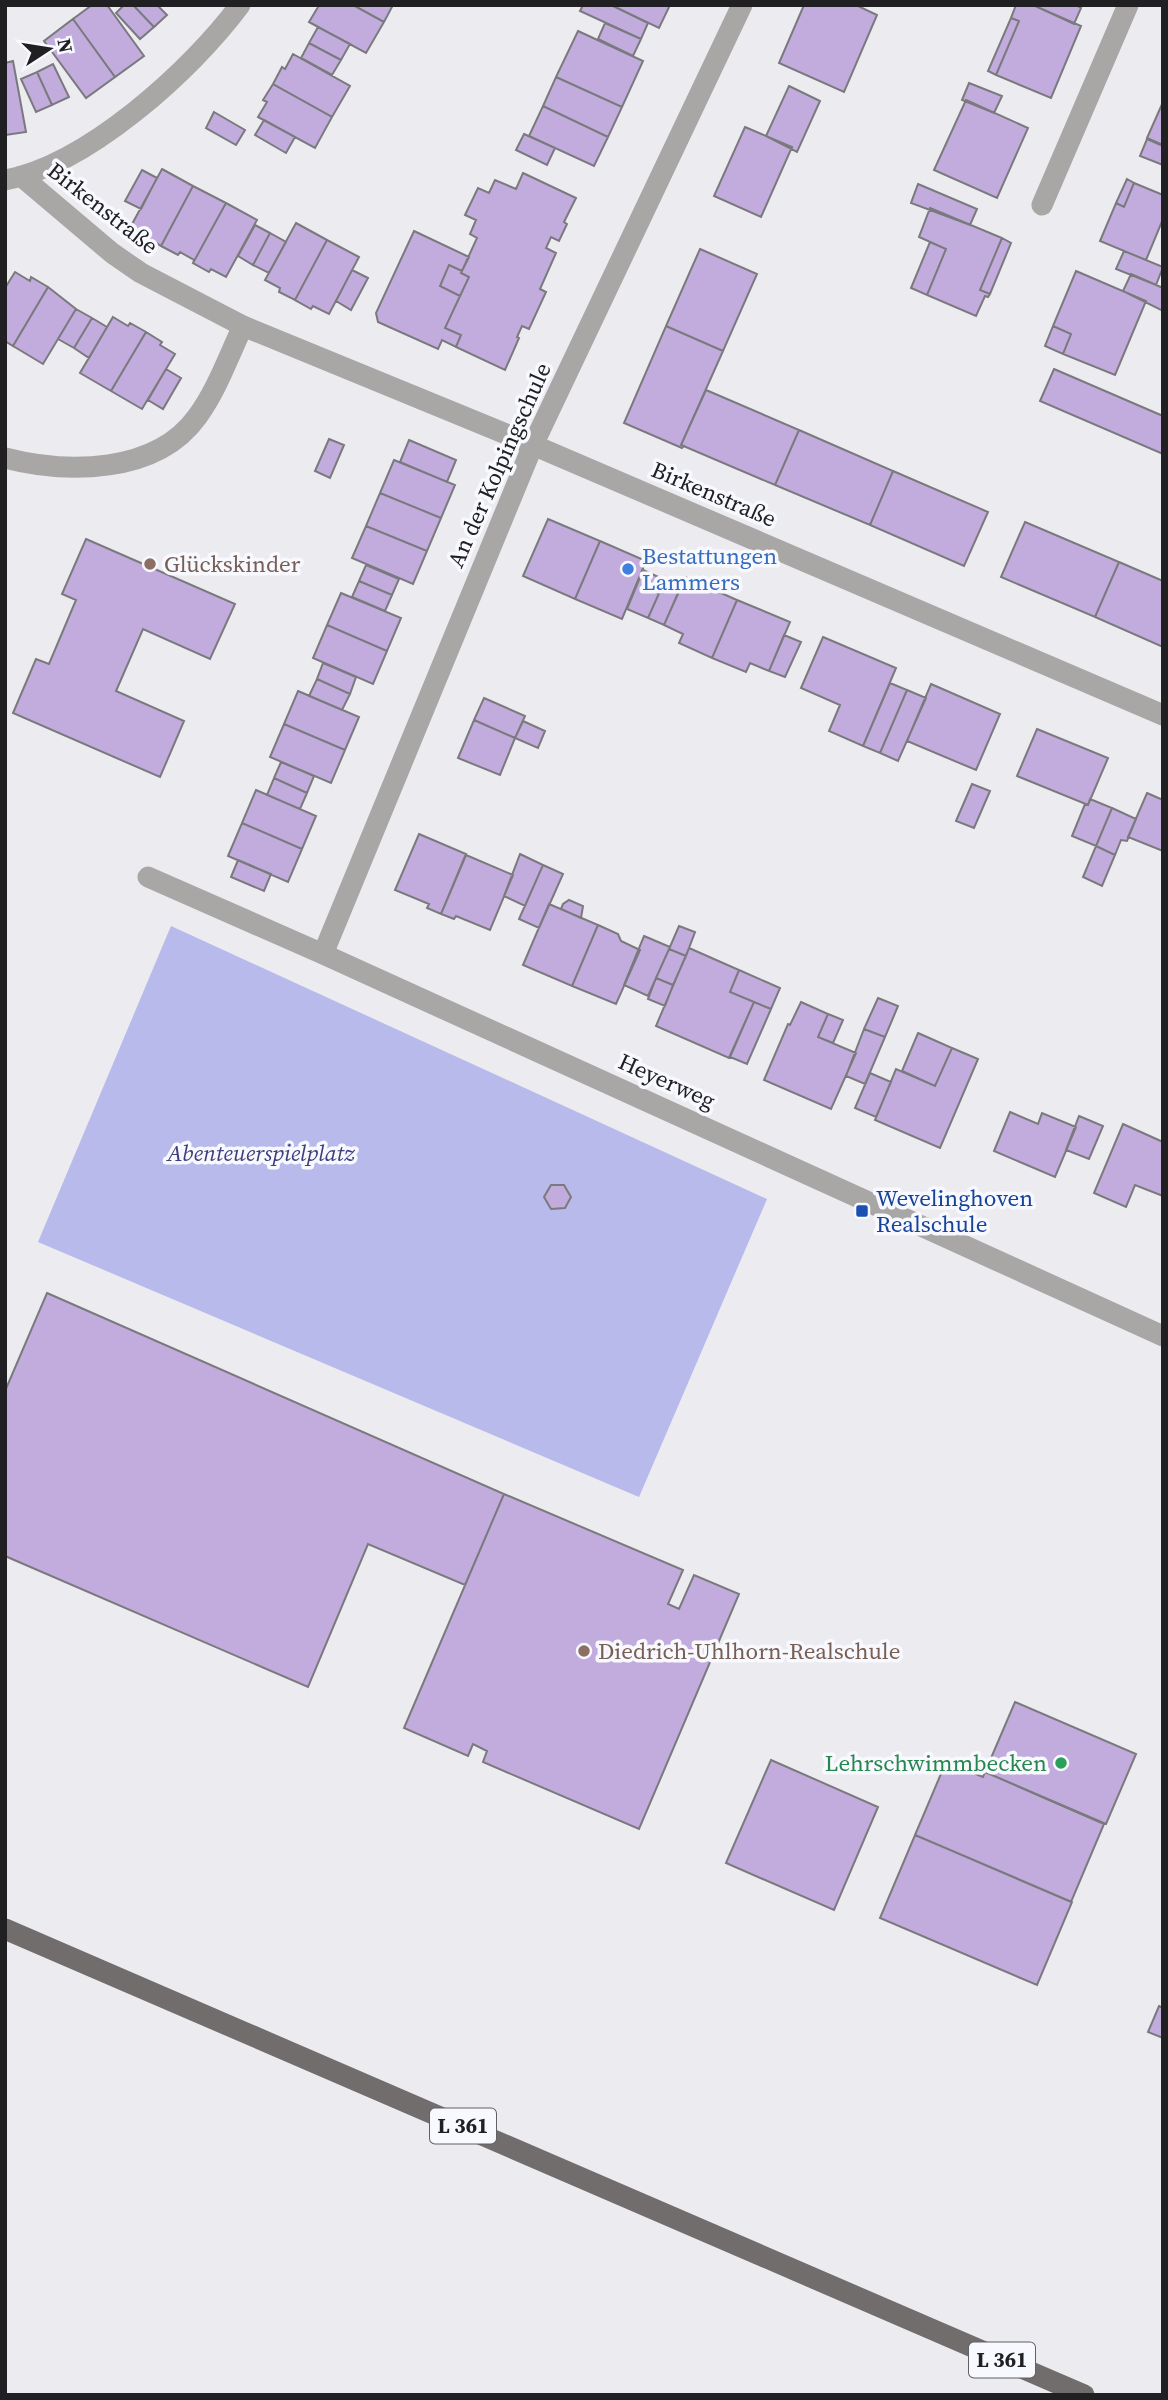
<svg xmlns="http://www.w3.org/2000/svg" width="1168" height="2400" viewBox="0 0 1168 2400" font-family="'Source Serif 4',serif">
<rect width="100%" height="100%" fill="#ebebf0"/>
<path fill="#b7baea" d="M171,926L767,1199L639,1497L38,1242Z"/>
<path fill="#c2acdd" stroke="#7a797d" stroke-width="2" d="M92,5H107L144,56L115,77L73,19Z
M124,5H133L154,27L140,39L116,13Z
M133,5H157L167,15L154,27Z
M315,5H353L384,22L366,53L309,22L318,7Z
M353,5H393L384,22Z
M583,5H611L648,23L641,39L580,11Z
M611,5H670L659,28Z
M804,5H856L877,15L844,92L779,63Z
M1016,5H1033L1081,26L1051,98L996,75L1019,21L1011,18Z
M1033,5H1076L1081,8L1074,24Z
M1011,18L1019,21L996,75L988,71Z
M73,19L115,77L86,98L44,41Z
M605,23L641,39L633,56L598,39Z
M318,27L350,44L341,60L309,43Z
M578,31L643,61L622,107L556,77Z
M309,43L341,60L332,75L301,58Z
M293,54L350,86L332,117L273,84L282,67L285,69Z
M13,61L26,132L5,135V63Z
M53,64L69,97L52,105L37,72Z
M37,72L52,105L36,112L21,79Z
M556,77L622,107L608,137L543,106Z
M969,83L1002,96L994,113L962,100Z
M273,84L332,117L315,148L258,117L267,102L263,100Z
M789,86L820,101L797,152L766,136Z
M966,100L1028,128L997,198L934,170Z
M1163,102V145L1147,138Z
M543,106L608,137L594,166L529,136Z
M214,112L245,130L236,145L206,128Z
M264,120L295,137L286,153L255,135Z
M745,127L792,147L761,217L714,196Z
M524,134L555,148L547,165L516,150Z
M1147,139L1163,146V165L1140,156Z
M162,169L193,186L161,246L131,226Z
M142,170L157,178L141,209L125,201Z
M523,173L576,198L564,222L567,224L559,241L551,237L546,248L556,253L540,289L546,292L529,329L522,326L517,337L519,338L505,370L456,347L461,335L445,328L469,277L461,273L477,238L470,234L476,220L465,215L478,188L489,193L495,180L516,189Z
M1127,179L1134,183L1124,207L1116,203Z
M1134,183L1163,195V219L1146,260L1100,241L1116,203L1124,207Z
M918,184L977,209L970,225L911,203Z
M193,186L226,203L193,263L194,260L180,252L178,255L161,246Z
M226,203L257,220L226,277L211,269L209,272L193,263Z
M930,208L1002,238L980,290L990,294L988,297L985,296L976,316L927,295L946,249L919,237Z
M296,223L327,240L295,300L279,292L280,288L265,280Z
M255,225L270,233L253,265L238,256Z
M414,231L469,257L462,271L449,265L440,286L460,296L445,328L461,335L456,347L442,340L438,349L378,322L376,313Z
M270,233L286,242L269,273L253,265Z
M1002,238L1011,243L990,294L980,290Z
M327,240L359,257L329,314L313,306L311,309L295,300Z
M930,242L946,249L927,295L911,288Z
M700,249L757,274L723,351L666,326Z
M1124,251L1163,267L1156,285L1116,269Z
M449,265L462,271L461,273L469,277L460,296L440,286Z
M352,270L368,278L351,310L336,301Z
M1076,271L1146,301L1115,375L1063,354L1071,334L1053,326Z
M15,272L30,281L31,277L48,287L13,346L5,341V288Z
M1131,274L1163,288V311L1123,291Z
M48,287L76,309L43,364L13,346Z
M76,309L92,318L74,348L58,339Z
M113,317L128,326L130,323L146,332L111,391L80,373Z
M92,318L107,327L89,358L74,348Z
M666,326L723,351L681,445L684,446L682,448L624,423Z
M1053,326L1071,334L1063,354L1045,346Z
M146,332L162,342L160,345L175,354L142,409L111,391Z
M166,369L181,378L163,409L148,400Z
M1054,369L1163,416V454L1040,401Z
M706,390L799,430L775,485L681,445Z
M799,430L893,471L870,525L775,485Z
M329,439L344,445L330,478L315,471Z
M409,440L456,460L447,482L400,462Z
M394,460L455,485L441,518L380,493Z
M893,471L988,512L964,566L870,525Z
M380,493L441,518L427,551L366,526Z
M548,519L600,541L575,599L523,576Z
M1025,522L1119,562L1095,617L1001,577Z
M366,526L427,551L413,584L352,558Z
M86,539L235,604L210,659L143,629L116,691L184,721L160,777L13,713L36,659L49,664L76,600L62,594Z
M600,541L646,561L622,619L575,599Z
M1119,562L1163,581V647L1095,617Z
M366,565L399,579L392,595L359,581Z
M643,570L665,580L648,618L627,609Z
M685,577L737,600L712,658L679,643L683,634L664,625Z
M665,580L681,587L664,625L648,618Z
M359,581L392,595L385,611L352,597Z
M341,593L401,618L387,651L327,625Z
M737,600L790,622L769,671L750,663L746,672L712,658Z
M327,625L387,651L373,684L313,658Z
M784,635L801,642L785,677L769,671Z
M823,637L896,668L863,746L829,731L840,705L801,688Z
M323,663L356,677L350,694L317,679Z
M317,679L350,694L342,710L309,696Z
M890,683L907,690L880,753L863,746Z
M931,684L1000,714L976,770L907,741Z
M907,690L926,698L898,761L880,753Z
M298,691L359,717L345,750L284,724Z
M484,698L525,716L515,738L474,720Z
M474,720L515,738L500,775L458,758Z
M523,721L545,731L538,748L515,738Z
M284,724L345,750L331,783L270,757Z
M1037,729L1108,758L1088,805L1017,776Z
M281,762L314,776L307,793L274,778Z
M274,778L307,793L300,809L267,795Z
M972,784L990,791L974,828L956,821Z
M256,790L316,816L302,849L242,823Z
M1147,793L1163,800V851L1128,837Z
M1090,799L1112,808L1096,846L1072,836L1085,804L1088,805Z
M1112,808L1136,819L1127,841L1121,840L1115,855L1096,846Z
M242,823L302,849L288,882L228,856Z
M419,834L466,854L441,914L427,908L429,904L395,890Z
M1096,846L1115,855L1102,886L1083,877Z
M520,854L543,865L525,906L504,896Z
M466,855L513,875L490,930L456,916L454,919L441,914Z
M238,860L271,874L264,891L231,877Z
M543,865L563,874L539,928L519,919Z
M569,900L583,906L581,918L561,909L563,904Z
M549,904L598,925L572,986L523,965Z
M598,925L618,934L621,941L640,950L616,1004L572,986Z
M679,926L695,932L686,956L669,949Z
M644,936L670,947L648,996L624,985Z
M689,948L739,970L730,992L754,1002L729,1058L656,1026Z
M669,949L686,956L673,985L656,978Z
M739,970L780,988L771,1009L730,992Z
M656,978L673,985L665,1006L648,999Z
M878,998L898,1006L885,1037L864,1029Z
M754,1002L771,1009L747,1064L730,1057Z
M801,1002L828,1014L818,1037L856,1053L831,1109L764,1080L788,1024L790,1025Z
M828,1014L843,1020L833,1043L818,1037Z
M864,1029L885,1037L865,1084L846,1076Z
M918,1033L952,1048L935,1086L902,1071Z
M952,1048L978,1059L940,1148L875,1120L896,1069L935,1086Z
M870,1073L891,1082L876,1117L855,1108Z
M1010,1112L1038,1124L1042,1113L1076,1127L1055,1177L994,1151Z
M1079,1116L1103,1126L1089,1159L1066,1150Z
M1123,1124L1163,1142V1196L1135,1185L1126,1207L1094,1193Z
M551,1185H564L571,1197L565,1208L551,1209L544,1197Z
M47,1293L504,1494L465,1585L368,1544L308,1687L5,1556V1391Z
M504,1494L683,1570L668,1604L679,1609L694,1575L739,1594L639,1829L483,1762L487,1751L473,1744L468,1756L404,1728Z
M1015,1702L1136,1754L1106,1824L985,1772Z
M771,1760L878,1807L834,1910L726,1863Z
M946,1762L983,1777L985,1772L1104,1824L1071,1902L915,1835Z
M915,1835L1072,1902L1037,1985L880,1918Z
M1159,2006L1163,2008V2038L1148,2032Z"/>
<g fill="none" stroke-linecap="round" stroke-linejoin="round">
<path stroke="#a9a7a6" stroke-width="21" d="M21,176L112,253L141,273L243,326L533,445L1163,715
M5,180C87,165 191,71 240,5
M1042,205L1128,5
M5,458C67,474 156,474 197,417C217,390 229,355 243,326
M148,877L323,954L1163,1336
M323,954L533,445L742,5"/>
<path stroke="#726d6d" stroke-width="21" d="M5,1929L1084,2395"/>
</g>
<g fill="#8d6e63" stroke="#f8f9fe" stroke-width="2.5">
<circle cx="150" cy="564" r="7"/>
<circle cx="584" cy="1651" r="7"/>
</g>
<circle fill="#3f7fe0" stroke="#f8f9fe" stroke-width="2.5" cx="628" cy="569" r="7"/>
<rect fill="#1a4fb4" stroke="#f8f9fe" stroke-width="2.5" x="855" y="1204" width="14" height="14" rx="3.5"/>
<circle fill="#2e9e5b" stroke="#f8f9fe" stroke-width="2.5" cx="1061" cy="1763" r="7"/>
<g text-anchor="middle" stroke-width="7" stroke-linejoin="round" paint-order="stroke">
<g fill="#f8f9fe" stroke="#616164" stroke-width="2">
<rect x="430" y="2108.5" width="66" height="35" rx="5"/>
<rect x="969" y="2342.5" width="66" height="35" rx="5"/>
</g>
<g font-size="21" font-weight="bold" fill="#202022">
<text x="463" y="2133">L 361</text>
<text x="1002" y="2367">L 361</text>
</g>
<g font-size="23" fill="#202022" stroke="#f8f9fe">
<text transform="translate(103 208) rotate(38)" y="8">Birkenstraße</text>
<text transform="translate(499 465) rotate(-66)" y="8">An der Kolpingschule</text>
<text transform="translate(714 494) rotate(23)" y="8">Birkenstraße</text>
<text transform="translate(667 1081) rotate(24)" y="8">Heyerweg</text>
</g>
<g font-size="23" fill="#366cbe" stroke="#f8f9fe" text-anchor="start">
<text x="642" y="564">Bestattungen<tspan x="642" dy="26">Lammers</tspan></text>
</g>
<g font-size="23" fill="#785e54" stroke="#f8f9fe" text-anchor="start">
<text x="164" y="572">Glückskinder</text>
<text x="598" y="1659">Diedrich-Uhlhorn-Realschule</text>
</g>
<g font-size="23" font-style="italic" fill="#3f3e7c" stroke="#f8f9fe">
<text x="261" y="1161">Abenteuerspielplatz</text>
</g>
<g font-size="23" fill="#164399" stroke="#f8f9fe" text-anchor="start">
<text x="876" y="1206">Wevelinghoven<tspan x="876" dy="26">Realschule</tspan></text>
</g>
<g font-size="23" fill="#27864d" stroke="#f8f9fe" text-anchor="end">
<text x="1047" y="1771">Lehrschwimmbecken</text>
</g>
</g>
<rect width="1168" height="2400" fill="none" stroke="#202022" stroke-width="14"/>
<g transform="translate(49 49) rotate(78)" stroke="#f8f9fe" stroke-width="5" paint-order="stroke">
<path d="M0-5L12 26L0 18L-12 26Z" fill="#202022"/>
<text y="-10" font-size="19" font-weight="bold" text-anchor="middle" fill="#202022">N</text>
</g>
</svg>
